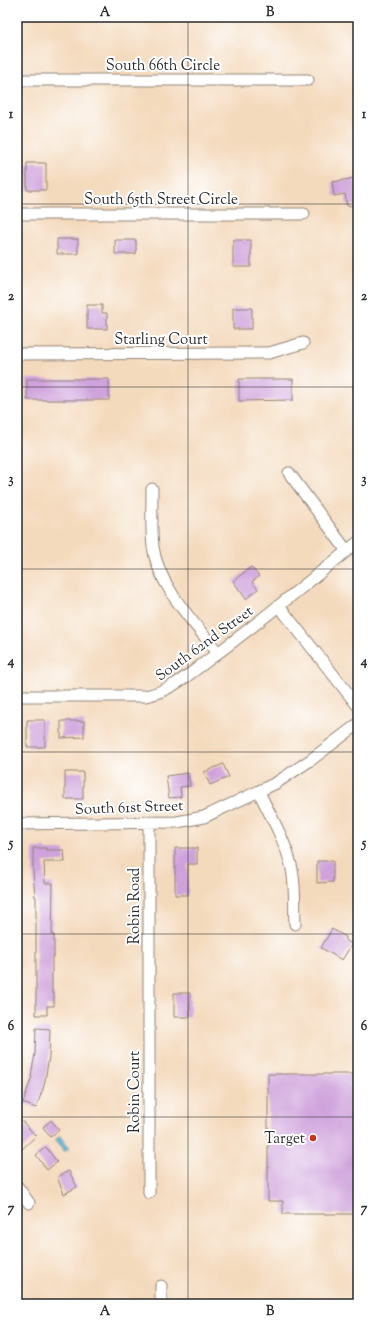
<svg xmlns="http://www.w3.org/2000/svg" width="375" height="1321" viewBox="0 0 375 1321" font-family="'Sorts Mill Goudy',serif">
<rect width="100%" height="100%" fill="#fff"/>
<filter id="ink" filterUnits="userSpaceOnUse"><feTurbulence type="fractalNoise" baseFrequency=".025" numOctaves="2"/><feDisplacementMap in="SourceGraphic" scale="8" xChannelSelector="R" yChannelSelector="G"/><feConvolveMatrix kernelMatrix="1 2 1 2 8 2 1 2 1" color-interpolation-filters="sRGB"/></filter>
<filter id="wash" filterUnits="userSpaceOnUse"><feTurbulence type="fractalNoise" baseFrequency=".012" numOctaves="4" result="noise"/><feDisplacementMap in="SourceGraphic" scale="16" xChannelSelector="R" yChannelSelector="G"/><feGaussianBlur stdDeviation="0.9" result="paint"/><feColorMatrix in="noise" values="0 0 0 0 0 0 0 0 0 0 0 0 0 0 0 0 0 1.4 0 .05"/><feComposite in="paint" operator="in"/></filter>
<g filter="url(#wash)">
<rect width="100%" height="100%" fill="#f4dabd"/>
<path fill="#50a7cc" stroke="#3e697c" d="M60,1136L69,1148L64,1152L55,1140Z"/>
<g id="blocks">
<path fill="#cfa2dc" d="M27,163H46V190H27Z
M355,178L358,205L347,206L345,194L334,196L332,182Z
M57,239H78V254H57Z
M115,240H136V254H115Z
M233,240H251V267H233Z
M87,305H102V313H107V329H87Z
M233,308H252V329H233Z
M27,379H109V400H27Z
M239,379H293V400L239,401Z
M251,567L259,576L252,582L258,589L246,599L233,581Z
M27,720H45V747H27Z
M61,721H84V737L61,738Z
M223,764L229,777L210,785L204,772Z
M65,772H83V799H65Z
M188,773L190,786L180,787L181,797L169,798L166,776Z
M33,848H46V850H64L65,862H44L45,883H53L52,935H54V957H52V993H54V1006H47V1015H36V897H35L33,872Z
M175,848H197V864H188V895H175Z
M317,861H333V882L317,883Z
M332,929L346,937L345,940L352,944L342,960L321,948Z
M174,993H190V1017H174Z
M36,1028L50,1029L49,1057L44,1086L36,1108L23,1103L32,1076H31L35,1054Z
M268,1074H358V1214H283V1201H268Z
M17,1116L36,1136L21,1150L17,1146V1136L20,1133L17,1129Z
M51,1120L59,1130L50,1137L43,1127Z
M46,1147L57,1162L47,1170L36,1155Z
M69,1171L77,1187L64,1194L57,1177Z"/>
</g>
</g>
<g filter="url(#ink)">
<use href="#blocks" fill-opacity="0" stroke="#908274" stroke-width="1"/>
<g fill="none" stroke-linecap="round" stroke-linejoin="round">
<defs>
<path id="minor" d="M17,80H308
M17,214H304
M17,354L269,353L303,343
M289,473L347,551
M152,489C152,508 151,528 153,547C159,588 194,622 218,653
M279,606L358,706
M17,696H145C169,692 188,675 207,661C259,623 308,582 358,542
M259,792C270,815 285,840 291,865C296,884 294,905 295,924
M17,824L177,822L204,817L276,783L312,759L358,724
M17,1186L29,1203
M149,1193V823
M161,1286V1304"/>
</defs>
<use href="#minor" stroke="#908274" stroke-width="13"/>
<use href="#minor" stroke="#fff" stroke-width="11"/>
</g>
</g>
<path fill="none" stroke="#2b2b2b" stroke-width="1" stroke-opacity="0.55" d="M188,17V1304M17,204H358M17,387H358M17,569H358M17,752H358M17,934H358M17,1117H358"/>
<circle fill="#c8321e" stroke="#fff" stroke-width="1.5" cx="313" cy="1138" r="4"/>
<g text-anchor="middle" stroke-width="4" stroke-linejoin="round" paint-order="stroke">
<g font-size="15" fill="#2b2b2b" stroke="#fff">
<text x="163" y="70">South 66th Circle</text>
<text x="161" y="204">South 65th Street Circle</text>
<text x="161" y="344">Starling Court</text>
<text transform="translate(204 643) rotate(-36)" y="5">South 62nd Street</text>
<text transform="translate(129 807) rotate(-2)" y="5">South 61st Street</text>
<text transform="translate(134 906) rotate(-90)" y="5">Robin Road</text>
<text transform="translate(134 1092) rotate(-90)" y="5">Robin Court</text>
</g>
<g font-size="15" fill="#2b2b2b" stroke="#fff" text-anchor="end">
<text x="305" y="1143">Target</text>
</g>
</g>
<rect width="375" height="1321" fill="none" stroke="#fff" stroke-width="44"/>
<rect x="22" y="22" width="331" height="1277" fill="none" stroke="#2b2b2b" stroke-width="1.5"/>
<g font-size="13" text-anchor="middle" font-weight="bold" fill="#2b2b2b">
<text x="105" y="16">A</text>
<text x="270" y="16">B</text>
<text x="11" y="118">1</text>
<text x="364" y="118">1</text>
<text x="11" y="300">2</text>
<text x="364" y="300">2</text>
<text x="11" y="483">3</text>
<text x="364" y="483">3</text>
<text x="11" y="665">4</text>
<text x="364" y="665">4</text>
<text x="11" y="847">5</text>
<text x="364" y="847">5</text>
<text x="11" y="1030">6</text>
<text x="364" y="1030">6</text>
<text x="11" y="1212">7</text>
<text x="364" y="1212">7</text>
<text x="105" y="1315">A</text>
<text x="270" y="1315">B</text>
</g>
</svg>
